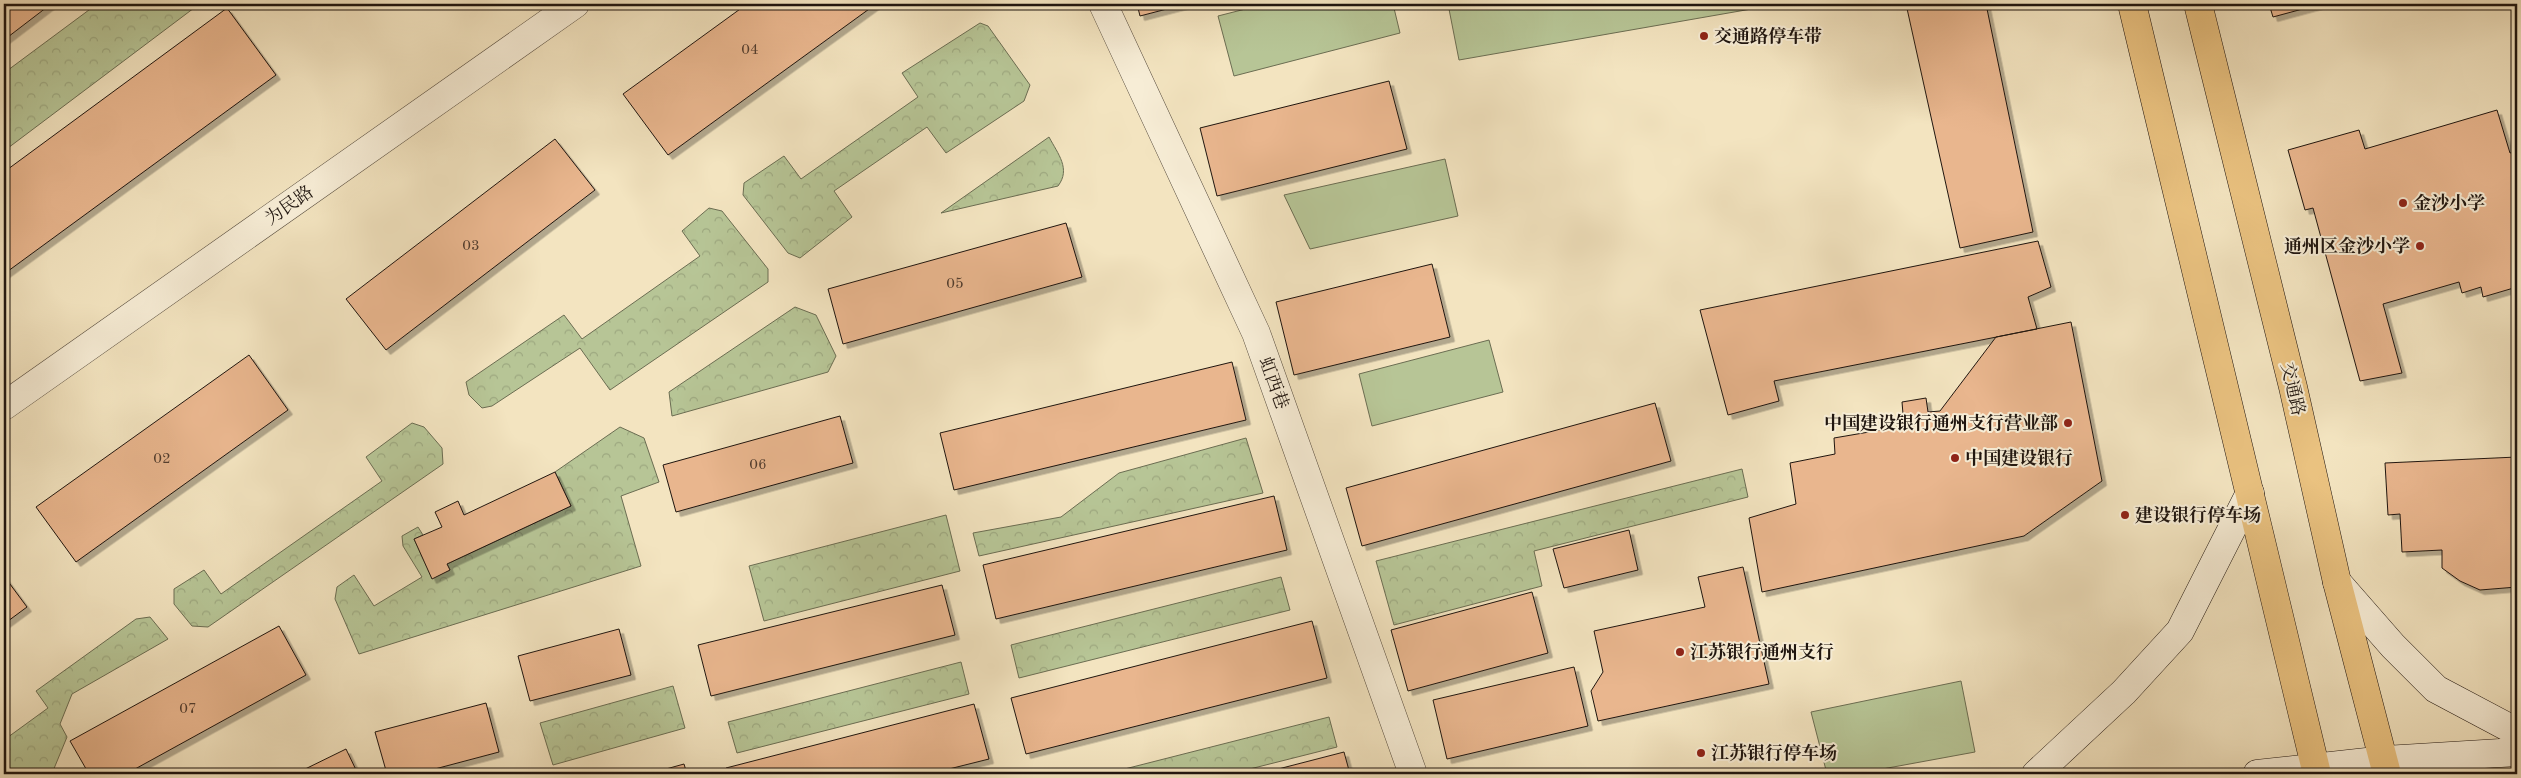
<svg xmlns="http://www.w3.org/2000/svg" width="2521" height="778" viewBox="0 0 2521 778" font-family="'Old Standard TT','Noto Serif SC',serif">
<defs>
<pattern id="forest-crowns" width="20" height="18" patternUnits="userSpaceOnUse" patternTransform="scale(1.25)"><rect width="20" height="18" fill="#b7c596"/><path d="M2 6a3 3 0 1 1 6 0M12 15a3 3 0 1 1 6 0" fill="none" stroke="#9da880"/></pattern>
<filter id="shadow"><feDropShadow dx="4.5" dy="4.5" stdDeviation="0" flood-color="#0004"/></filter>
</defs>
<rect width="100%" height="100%" fill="#f3e4c0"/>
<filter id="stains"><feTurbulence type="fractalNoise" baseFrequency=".004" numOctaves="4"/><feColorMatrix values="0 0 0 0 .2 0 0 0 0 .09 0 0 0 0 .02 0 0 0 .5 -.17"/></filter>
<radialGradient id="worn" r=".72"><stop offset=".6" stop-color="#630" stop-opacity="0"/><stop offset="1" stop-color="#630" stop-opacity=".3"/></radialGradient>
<path fill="#b7c596" stroke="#6b6d52" d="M1265,4H1393L1400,33L1234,76L1218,16Z
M1448,4H1780L1459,60Z
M1445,159L1458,216L1310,249L1284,195Z
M1489,340L1503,392L1372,426L1359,374Z
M1961,681L1975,752L1855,774H1827L1811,712Z"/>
<path fill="url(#forest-crowns)" stroke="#6b6d52" d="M97,4L198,5L4,151V73Z
M980,23L988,26L1030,85L1024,101L946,153L927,127L834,191L852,217L800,258L788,253L743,195L744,183L784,156L801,179L918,97L902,73Z
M1049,137C1058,154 1071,169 1058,186L941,213Z
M709,208L722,211L768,269V282L610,390L580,348L492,406L482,408L469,395L466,382L564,315L582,339L700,256L682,231Z
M795,307L816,315L836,356L828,372L672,416L669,392Z
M412,423L424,427L442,448L443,464L208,627L192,626L174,604V589L204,570L221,594L382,481L366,457Z
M620,427L644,438L659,482L621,496L641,566L359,654L335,599L337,587L354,575L374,606L422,577L403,546L402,536L418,527L423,535L414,539L432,578L450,570L447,564L571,506L555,472Z
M1246,438L1263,493L979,556L973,533L1061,517L1119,473Z
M1742,469L1748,497L1534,551L1542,586L1394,625L1376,561Z
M946,515L960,571L764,621L749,566Z
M1281,577L1290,610L1019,678L1011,645Z
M150,617L168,639L72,694L60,724L67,737L53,771L44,774H4V740L48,708L36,691L136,619Z
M961,662L969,694L737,753L728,722Z
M673,686L685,728L553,765L540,723Z
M1329,717L1337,747L1230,774H1105Z"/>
<path fill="#e9b68e" stroke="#1f150f" filter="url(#shadow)" d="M4,4H51L4,40Z
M747,4H876L668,155L623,94Z
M1137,4H1186L1140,16Z
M1906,4H1986L2033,232L1960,248Z
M2269,4H2321L2273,17Z
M227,8L276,75L4,274V172Z
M1389,81L1407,149L1217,196L1200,128Z
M2497,110L2510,153L2517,151V287L2483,297L2481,287L2462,293L2459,282L2383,304L2402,373L2360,381L2313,208L2305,210L2288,150L2359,130L2365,149Z
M555,139L595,190L386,350L346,299Z
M1066,223L1082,277L843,344L828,289Z
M2038,241L2051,287L2028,297L2037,329L1774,381L1779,401L1728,415L1700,310Z
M1432,264L1450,337L1294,375L1276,302Z
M2071,322L2102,481L2024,536L1762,592L1749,518L1796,504L1790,463L1835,454L1834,438L1904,426L1902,402L1926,398L1928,412L1940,411L1996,337Z
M249,355L288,410L76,562L36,507Z
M1232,362L1246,420L954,490L940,433Z
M1655,403L1671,461L1362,546L1346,488Z
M840,416L853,463L676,512L663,465Z
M2517,457V587L2480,590L2460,581L2442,568V550L2402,552L2400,514L2388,515L2385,463Z
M555,472L571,506L447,564L450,570L432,579L414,539L442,527L435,512L458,501L464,515Z
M1274,496L1287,550L996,619L983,565Z
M1629,530L1638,570L1564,588L1553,549Z
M1743,567L1769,684L1598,721L1591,691L1603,672L1594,631L1705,607L1698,577Z
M4,576L27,607L4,624Z
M942,585L955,635L711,696L698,645Z
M1532,592L1548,653L1408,691L1391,630Z
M1312,621L1327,678L1026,754L1011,698Z
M279,626L306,675L126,774H89L70,741Z
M619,629L631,675L530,701L518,656Z
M1574,667L1588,726L1447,759L1433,700Z
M486,703L499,752L416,774H387L375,732Z
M974,704L989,759L929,774H727L726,768Z
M346,749L358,774H295Z
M1344,752L1350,774H1259Z
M684,764L687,774H648Z"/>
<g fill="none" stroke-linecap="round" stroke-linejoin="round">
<defs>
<path id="minor" d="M1103,4L1256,333L1413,774"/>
<path id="tertiary" d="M4,406L575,4"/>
<path id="secondary" d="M2337,582L2393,646L2436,689L2517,732
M2036,774L2124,692L2180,631L2250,493
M2257,774L2385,760L2517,752"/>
<path id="primary" d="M2132,4L2317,774
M2198,4L2293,387L2337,582L2387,774"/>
</defs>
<use href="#minor" stroke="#54493b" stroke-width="29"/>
<use href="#tertiary" stroke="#54493b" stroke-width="29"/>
<use href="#secondary" stroke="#1f150f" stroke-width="29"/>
<use href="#primary" stroke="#1f150f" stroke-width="29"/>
<use href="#minor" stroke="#f7edd6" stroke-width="28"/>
<use href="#tertiary" stroke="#f7edd6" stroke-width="28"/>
<use href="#secondary" stroke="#f7edd6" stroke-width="28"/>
<use href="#primary" stroke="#eac280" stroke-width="28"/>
</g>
<g fill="#8f2418" stroke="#f7edd6" stroke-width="2">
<circle cx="1704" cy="36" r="5"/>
<circle cx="2403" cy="203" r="5"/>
<circle cx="2420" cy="246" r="5"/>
<circle cx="2068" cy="423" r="5"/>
<circle cx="1955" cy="458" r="5"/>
<circle cx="2125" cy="515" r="5"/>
<circle cx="1680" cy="652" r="5"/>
<circle cx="1701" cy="753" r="5"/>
</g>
<g text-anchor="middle" stroke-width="4" stroke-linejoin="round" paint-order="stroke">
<g font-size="15" fill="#523d2f">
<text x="750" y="54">04</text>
<text x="471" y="250">03</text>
<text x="955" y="288">05</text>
<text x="162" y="463">02</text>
<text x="758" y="469">06</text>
<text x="188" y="713">07</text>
</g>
<g font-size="18" font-weight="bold" fill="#1f150f" stroke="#f7edd6" text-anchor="start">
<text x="1714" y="42">交通路停车带</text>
<text x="2413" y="209">金沙小学</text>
<text x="2410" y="252" text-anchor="end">通州区金沙小学</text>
<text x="2058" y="429" text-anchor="end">中国建设银行通州支行营业部</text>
<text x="1965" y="464">中国建设银行</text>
<text x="2135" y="521">建设银行停车场</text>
<text x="1690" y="658">江苏银行通州支行</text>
<text x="1711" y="759">江苏银行停车场</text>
</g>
<g font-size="18" fill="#1f150f" stroke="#f7edd6">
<text transform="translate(289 205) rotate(-35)" y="6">为民路</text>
<text transform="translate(1274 383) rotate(70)" y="6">虹西巷</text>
<text transform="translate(2293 389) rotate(77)" y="6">交通路</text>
</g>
</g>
<rect width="2521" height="778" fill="none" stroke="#f3e4c0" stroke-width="20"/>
<rect x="5" y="5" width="2511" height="768" fill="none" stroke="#1f150f" stroke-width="2.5"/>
<rect x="10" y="10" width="2501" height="758" fill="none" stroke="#1f150f"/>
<rect width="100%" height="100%" filter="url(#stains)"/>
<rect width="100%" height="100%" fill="url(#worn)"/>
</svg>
